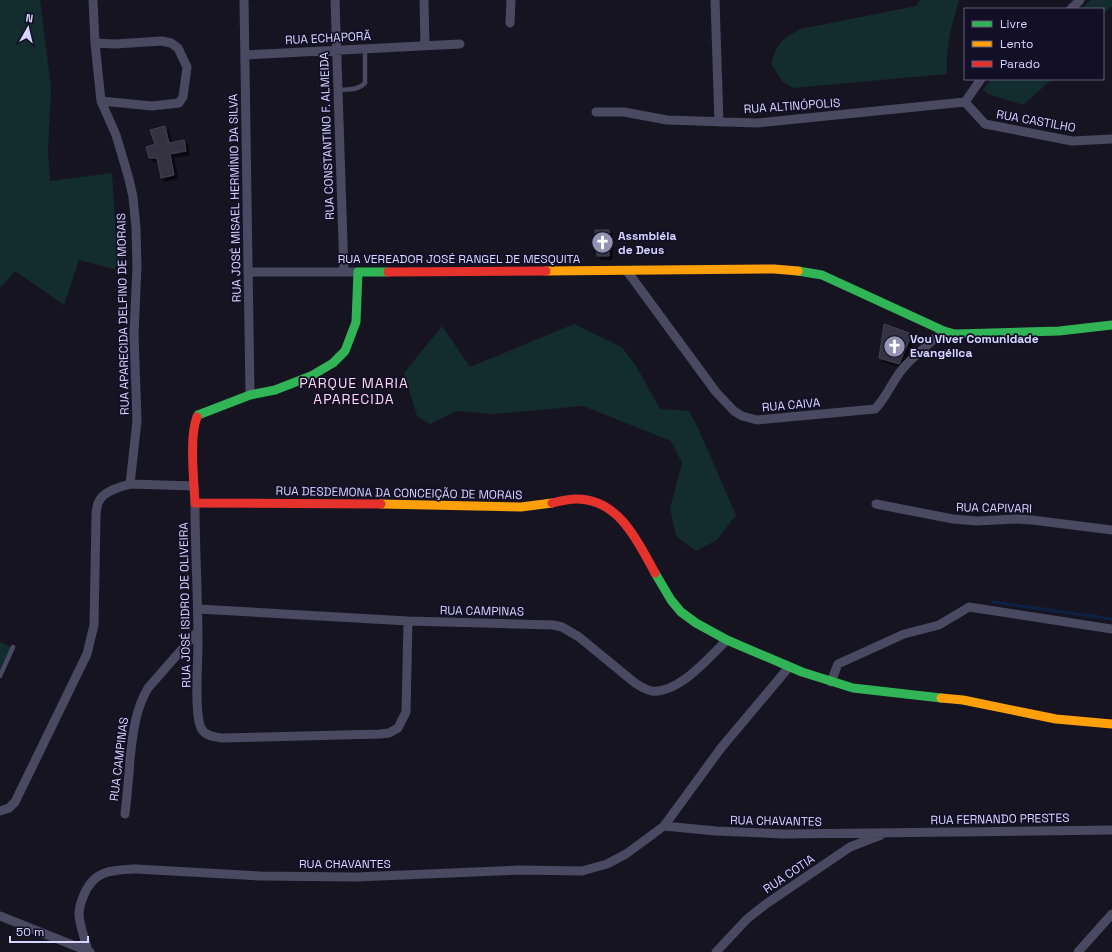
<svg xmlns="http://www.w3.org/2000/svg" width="1112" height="952" viewBox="0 0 1112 952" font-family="'Space Grotesk',sans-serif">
<defs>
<filter id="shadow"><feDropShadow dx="3.5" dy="3.5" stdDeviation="0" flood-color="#0009"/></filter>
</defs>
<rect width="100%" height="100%" fill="#161421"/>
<path fill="#132c2d" d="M0,0H40L51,88L48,152L50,181L112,173L116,236L125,257L114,269L79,260L64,305L15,271L0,288Z
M920,0H959C951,27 946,46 947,74L793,88L782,81L771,64C778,42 780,41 800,29L916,6Z
M1090,0H1112V6L1103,14V9H1082Z
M992,79H1060L1050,81L1023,105L988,94L983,89Z
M574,324L622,347L636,366L660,409L689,411L698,428L736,515L717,540L696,551L676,536L670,508L682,463L671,441L583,406L494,414L457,411L430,424L417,416L404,373L442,326L470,367Z
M0,642L11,647L0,671Z"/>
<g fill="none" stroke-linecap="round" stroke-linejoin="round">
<path stroke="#0d2144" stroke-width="3" d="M993,602L1112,619"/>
</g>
<path fill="#343243" stroke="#433f54" filter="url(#shadow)" d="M165,126L169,143L184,140L186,151L170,154L174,175L161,178L157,158H149L146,147L155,144L150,130Z
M595,230H609V256H597Z
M884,324L912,334L899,364L879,358Z"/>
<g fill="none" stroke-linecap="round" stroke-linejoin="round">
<path stroke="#4a4962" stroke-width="4.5" d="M337,90C346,89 358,91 365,83V49
M0,676L13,647"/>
<path stroke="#4a4962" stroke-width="9" d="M93,0L95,43L101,101L116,135L129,179L133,197L136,228L137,266L134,334L137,421L130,484
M244,0L250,395
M335,0L344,272
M424,0L425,45
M715,0L719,122
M1071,9L1080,0
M510,23L511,0
M95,43L115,44L162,41L171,43L178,48L187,67L183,97L179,103L152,106L101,101
M245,55L460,44
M965,102L985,124L1072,141L1112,139
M965,102L981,79
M596,112H624L667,120L757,123L965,102
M627,271L716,392L734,411L742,416L757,420L875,409C888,396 893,378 906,365C917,353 931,342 944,331
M248,272H358
M195,503C195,550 198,596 198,643C198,662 194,713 201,728C205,736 214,737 222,738L380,734L389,733L398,728L406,712L408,621
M876,504L953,519L977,521L1016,519L1032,520L1112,530
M198,609L408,621L553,625L562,627L579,637L635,683C640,686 645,690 652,691C679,694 709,657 727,640
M831,682L838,664L904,634L939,625L969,607L1112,629
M0,811L9,808L15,802L87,654L94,625L96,517C96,511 97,503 101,498C107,490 121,487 130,484L194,486
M125,814C127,796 129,777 130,759C133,733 135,710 148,688L198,631
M664,826L721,748L789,667
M0,916L90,952
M88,951C85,939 80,927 79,915C79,909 81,902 83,897C93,870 111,870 136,869L260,876L356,877L519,870L582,871L607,864L626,854L664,826L716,831L784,834L1112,830
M716,952L747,919L766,904L850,847L881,835
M1078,952L1112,914"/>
<path stroke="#30b455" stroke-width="9" d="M798,271L822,275L944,331L955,334L1059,331L1112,325
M197,417L198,415L250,395L275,390L311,376L333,363L345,351L356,322L358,272H388
M655,573L671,600L681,612L696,623L727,640L802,672L853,688L941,698"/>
<path stroke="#ff9f0a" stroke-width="9" d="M546,271L774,269L798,271
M381,504L521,507L552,503
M941,698L963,700L1056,719L1112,724"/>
<path stroke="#e5322d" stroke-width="9" d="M388,272L546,271
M197,417C189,436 194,482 195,503L381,504
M552,503C560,501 569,499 577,499C619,499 638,542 655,573"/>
</g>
<defs>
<symbol id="church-disc" viewBox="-11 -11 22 22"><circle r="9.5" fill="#9591b1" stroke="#130f26"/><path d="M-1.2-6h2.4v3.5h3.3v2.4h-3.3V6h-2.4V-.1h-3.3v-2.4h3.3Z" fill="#fff"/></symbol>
</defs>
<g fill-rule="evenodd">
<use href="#church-disc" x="590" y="230" width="25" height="25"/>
<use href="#church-disc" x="882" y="334" width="25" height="25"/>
</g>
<g text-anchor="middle" stroke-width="3.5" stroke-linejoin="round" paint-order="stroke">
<g font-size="12" fill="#d9d4ff" stroke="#130f26">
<text transform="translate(328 38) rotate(-3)" y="4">RUA ECHAPORÃ</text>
<text transform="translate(792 106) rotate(-4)" y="4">RUA ALTINÓPOLIS</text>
<text transform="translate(1036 121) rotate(10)" y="4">RUA CASTILHO</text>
<text transform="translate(327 136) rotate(-92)" y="4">RUA CONSTANTINO F. ALMEIDA</text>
<text transform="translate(235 198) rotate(-91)" y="4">RUA JOSÉ MISAEL HERMÍNIO DA SILVA</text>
<text x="459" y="263">RUA VEREADOR JOSÉ RANGEL DE MESQUITA</text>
<text transform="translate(123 314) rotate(-91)" y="4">RUA APARECIDA DELFINO DE MORAIS</text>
<text transform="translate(791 405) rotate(-5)" y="4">RUA CAIVA</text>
<text transform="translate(399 493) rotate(1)" y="4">RUA DESDEMONA DA CONCEIÇÃO DE MORAIS</text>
<text transform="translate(994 508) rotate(1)" y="4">RUA CAPIVARI</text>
<text transform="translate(185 605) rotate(-91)" y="4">RUA JOSÉ ISIDRO DE OLIVEIRA</text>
<text transform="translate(482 611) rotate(1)" y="4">RUA CAMPINAS</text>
<text transform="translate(119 759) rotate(-83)" y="4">RUA CAMPINAS</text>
<text transform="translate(1000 819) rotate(-1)" y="4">RUA FERNANDO PRESTES</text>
<text transform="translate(776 821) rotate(1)" y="4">RUA CHAVANTES</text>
<text x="345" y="868">RUA CHAVANTES</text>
<text transform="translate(789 874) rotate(-34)" y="4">RUA COTIA</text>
</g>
<g font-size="12" font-weight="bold" fill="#d9d4ff" stroke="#130f26" text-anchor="start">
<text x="618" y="240">Assmbléia<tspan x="618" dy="14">de Deus</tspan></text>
<text x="910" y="343">Vou Viver Comunidade<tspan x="910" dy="14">Evangélica</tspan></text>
</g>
<g font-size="14" letter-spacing="1" fill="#ffd6f0" stroke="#130f26">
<text x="354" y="388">PARQUE MARIA<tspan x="354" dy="16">APARECIDA</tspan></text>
</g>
</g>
<rect x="964" y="8" width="140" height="72" fill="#130f26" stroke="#625e7d"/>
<rect x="972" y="21" width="20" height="6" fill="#30b455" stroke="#625e7d"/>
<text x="1000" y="28" font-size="12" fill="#d9d4ff">Livre</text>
<rect x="972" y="41" width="20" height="6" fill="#ff9f0a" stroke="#625e7d"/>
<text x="1000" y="48" font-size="12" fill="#d9d4ff">Lento</text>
<rect x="972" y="61" width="20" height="6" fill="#e5322d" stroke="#625e7d"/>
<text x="1000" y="68" font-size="12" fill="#d9d4ff">Parado</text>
<g transform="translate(28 28) rotate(8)" stroke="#130f26" stroke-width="3" paint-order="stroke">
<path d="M0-3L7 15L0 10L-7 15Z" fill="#d9d4ff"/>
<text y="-6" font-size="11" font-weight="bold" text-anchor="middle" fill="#d9d4ff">N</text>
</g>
<path d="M10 936v6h78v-6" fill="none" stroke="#d9d4ff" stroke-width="2"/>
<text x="16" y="936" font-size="12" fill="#d9d4ff" stroke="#130f26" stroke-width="3" paint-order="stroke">50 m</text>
</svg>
